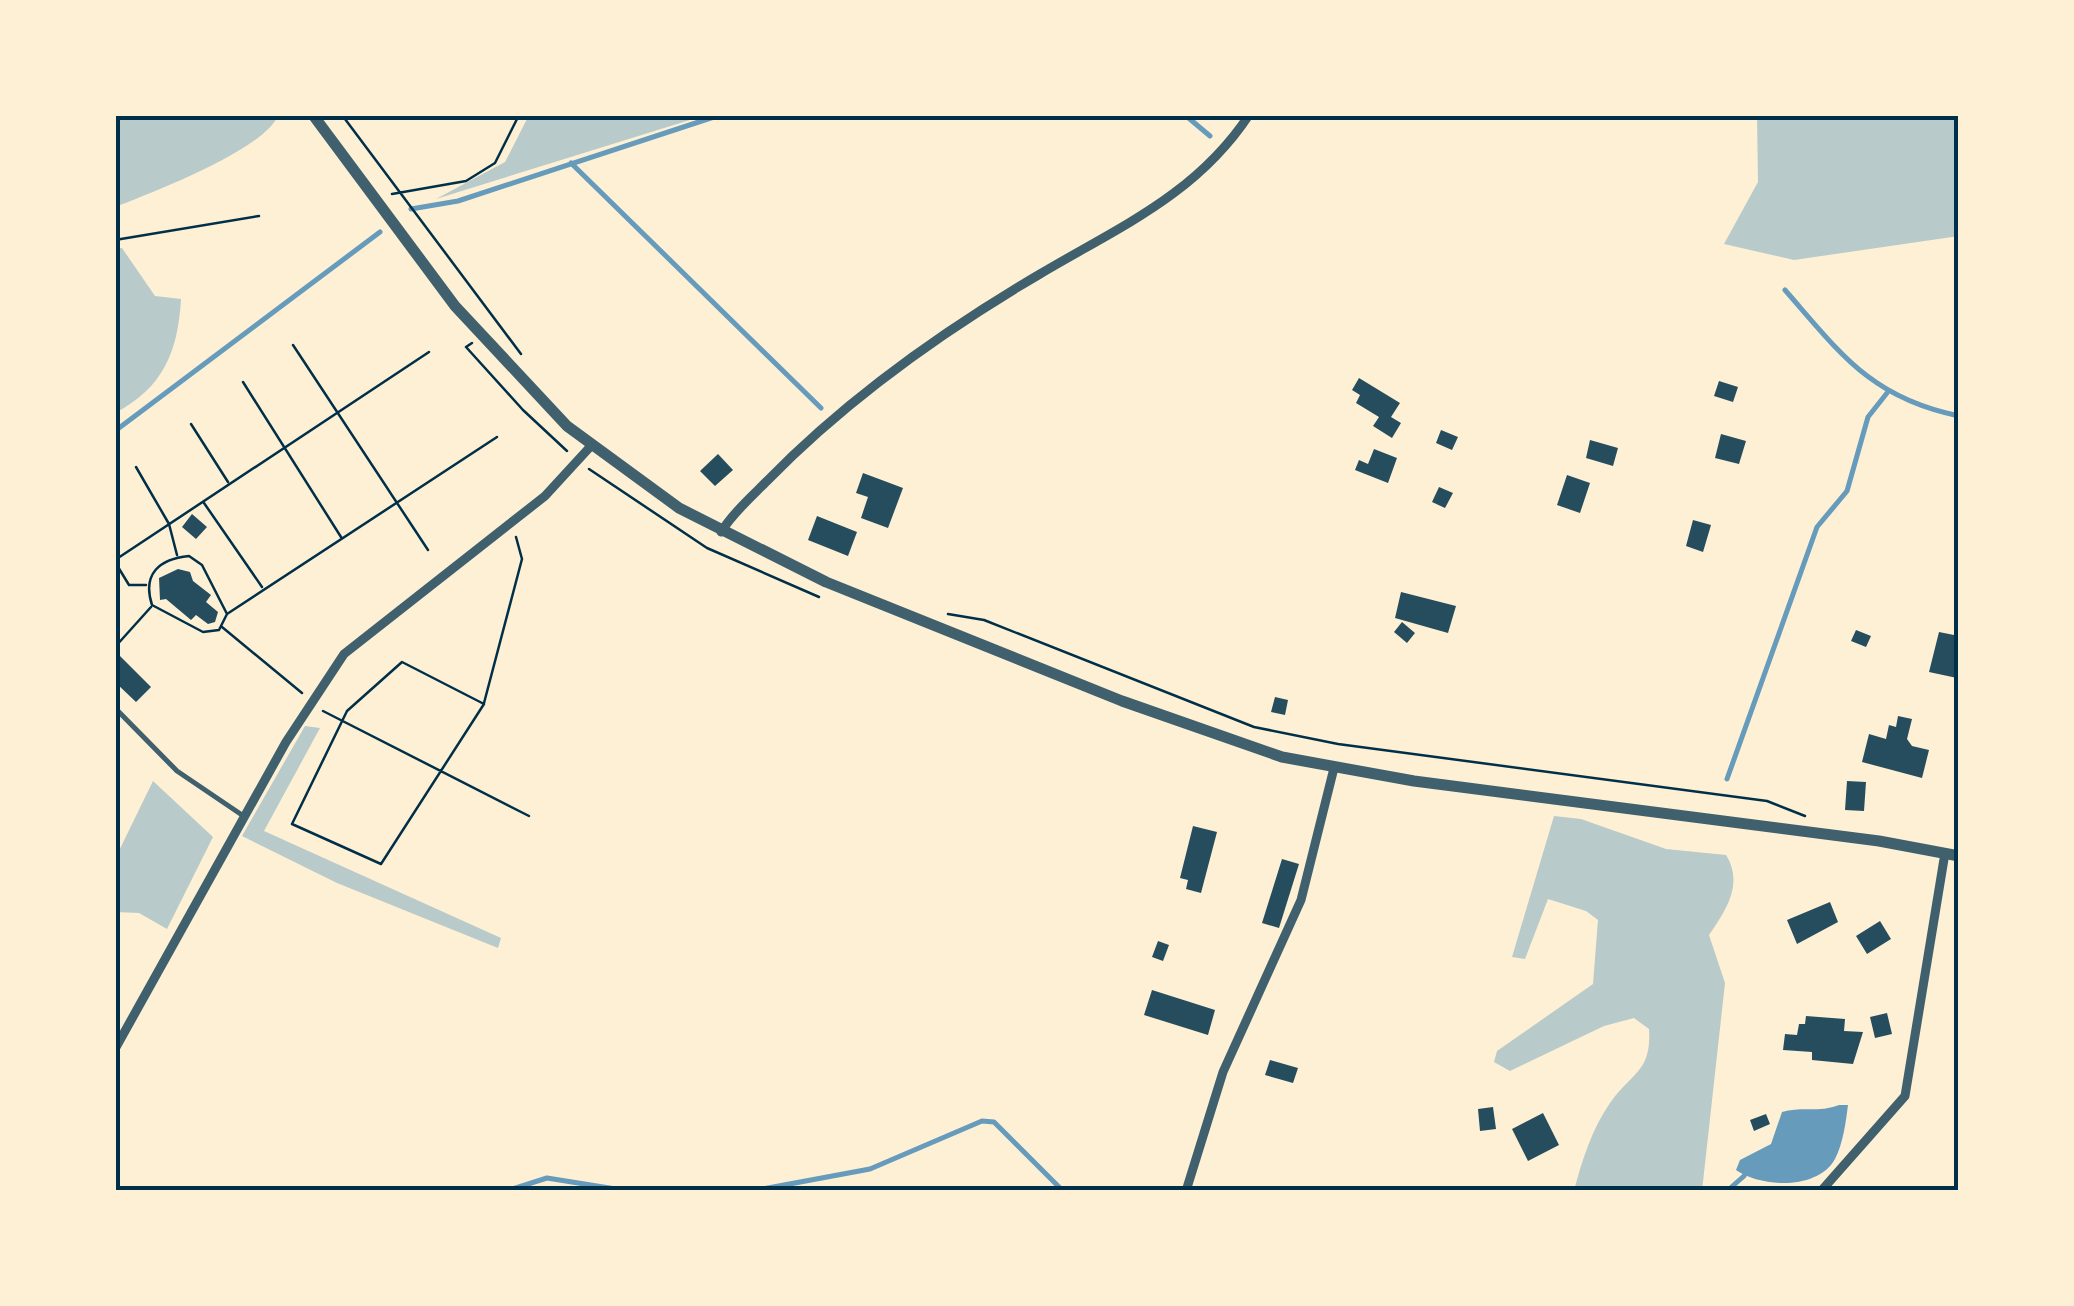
<svg xmlns="http://www.w3.org/2000/svg" width="2074" height="1306" viewBox="0 0 2074 1306" font-family="Overpass,sans-serif">
<rect width="100%" height="100%" fill="#fdf0d5"/>
<path fill="#b9caca" d="M115,115H278C266,149 151,193 115,207Z
M529,115H706L436,199L505,162Z
M1757,115H1959V236L1794,260L1724,244L1758,182Z
M115,248H122L155,296L181,299C178,352 163,388 115,413Z
M305,726L320,728L264,831L501,938L498,948L337,883L242,836Z
M153,781L213,837L167,929L139,913L115,912V859Z
M1554,816L1581,819L1666,849L1726,855C1744,884 1726,910 1709,935L1725,983L1702,1191H1574C1582,1160 1592,1129 1610,1103C1631,1073 1652,1072 1649,1029L1634,1018L1604,1026L1510,1071L1494,1062L1497,1051L1593,984L1598,920L1586,911L1548,899L1525,959L1512,957Z"/>
<path fill="#669bbc" d="M1839,1105H1848C1846,1121 1843,1144 1835,1159C1818,1190 1762,1188 1736,1170L1740,1160L1771,1144L1782,1112C1802,1106 1819,1113 1839,1105Z"/>
<g fill="none" stroke-linecap="round" stroke-linejoin="round">
<path stroke="#669bbc" stroke-width="5" d="M1185,115L1210,136
M571,163L821,408
M411,209L458,201L720,115
M1785,290C1841,354 1871,398 1959,416
M115,431L380,232
M1727,779L1817,527L1847,491L1868,417L1887,393
M506,1191L547,1178L628,1191
M752,1191L870,1169L982,1121L994,1122L1063,1191
M1727,1191L1744,1176"/>
</g>
<path fill="#264d5e" d="M1359,378L1400,403L1391,417L1401,423L1392,438L1373,426L1379,417L1356,403L1360,395L1352,390Z
M1719,381L1738,387L1733,402L1714,396Z
M1441,430L1458,437L1452,450L1436,443Z
M1721,434L1746,441L1739,464L1715,458Z
M1590,440L1618,448L1613,466L1586,458Z
M1374,449L1397,458L1388,483L1355,470L1359,460L1368,464Z
M718,454L733,470L715,486L700,471Z
M863,473L903,488L888,528L861,518L868,497L856,493Z
M1567,475L1590,483L1580,513L1557,505Z
M1439,487L1453,493L1445,508L1432,502Z
M192,514L207,527L196,539L182,527Z
M817,516L857,532L848,556L808,540Z
M1693,520L1711,525L1703,552L1686,546Z
M178,569L190,572L193,581L211,595L206,602L218,612L215,622L208,624L196,615L191,620L166,599L160,600L159,578Z
M1401,592L1456,606L1448,633L1395,618Z
M1402,622L1415,633L1407,643L1394,632Z
M1856,630L1871,636L1866,647L1851,641Z
M1939,632L1959,636L1957,678L1929,672Z
M119,655L151,687L136,702L115,682V659Z
M1275,697L1288,700L1285,715L1271,712Z
M1898,716L1912,719L1907,739L1912,746L1929,750L1922,778L1862,762L1869,734L1886,739L1889,725L1896,727Z
M1847,781L1866,782L1864,811L1845,810Z
M1193,826L1217,832L1201,893L1186,889L1188,880L1180,878Z
M1282,859L1299,864L1279,928L1262,923Z
M1830,902L1838,922L1797,944L1787,920Z
M1880,921L1891,939L1867,954L1856,936Z
M1158,941L1169,945L1163,961L1152,957Z
M1152,990L1215,1010L1208,1035L1144,1015Z
M1887,1013L1892,1034L1875,1038L1870,1017Z
M1806,1016L1845,1019L1844,1031L1863,1032L1853,1064L1812,1060V1052L1783,1050L1785,1034L1797,1035L1799,1024H1805Z
M1270,1060L1298,1068L1293,1083L1265,1075Z
M1493,1107L1496,1129L1480,1131L1478,1109Z
M1543,1113L1559,1145L1528,1161L1512,1129Z
M1766,1114L1770,1124L1754,1131L1750,1120Z"/>
<g fill="none" stroke-linecap="round" stroke-linejoin="round">
<path stroke="#003049" stroke-width="2.5" d="M342,115L521,354
M392,194L466,181L495,163L519,115
M115,240L259,216
M472,343L466,347L523,410L567,451
M293,345L428,550
M243,382L341,537
M191,424L228,482
M136,467L169,524L177,555
M589,469L707,548L819,597
M204,503L262,587
M189,556L202,565L227,614L219,630L203,632L152,605C142,574 159,559 189,556Z
M115,560L429,352
M115,562L129,585H146
M227,614L497,437
M948,614L984,620L1254,727L1338,744L1767,801L1805,816
M222,627L302,693
M115,647L151,607
M402,662L484,704L381,864L292,824L347,711Z
M484,703L522,559L516,537
M323,711L529,816"/>
<path stroke="#3f606c" stroke-width="5" d="M115,708L177,771L245,817"/>
<path stroke="#3f606c" stroke-width="9" d="M721,532C733,513 751,497 767,481C846,400 943,331 1040,274C1119,227 1196,195 1249,115
M115,1049L286,742L344,654L545,496L590,447
M1822,1190L1905,1096L1945,853
M1186,1191L1223,1072L1301,900L1334,768"/>
<path stroke="#3f606c" stroke-width="11" d="M313,115L455,306L567,426L679,508L826,582L1122,701L1282,757L1414,781L1879,841L1959,856"/>
</g>
<rect width="2074" height="1306" fill="none" stroke="#fdf0d5" stroke-width="235"/>
<rect x="118" y="118" width="1838" height="1070" fill="none" stroke="#003049" stroke-width="4"/>
</svg>
